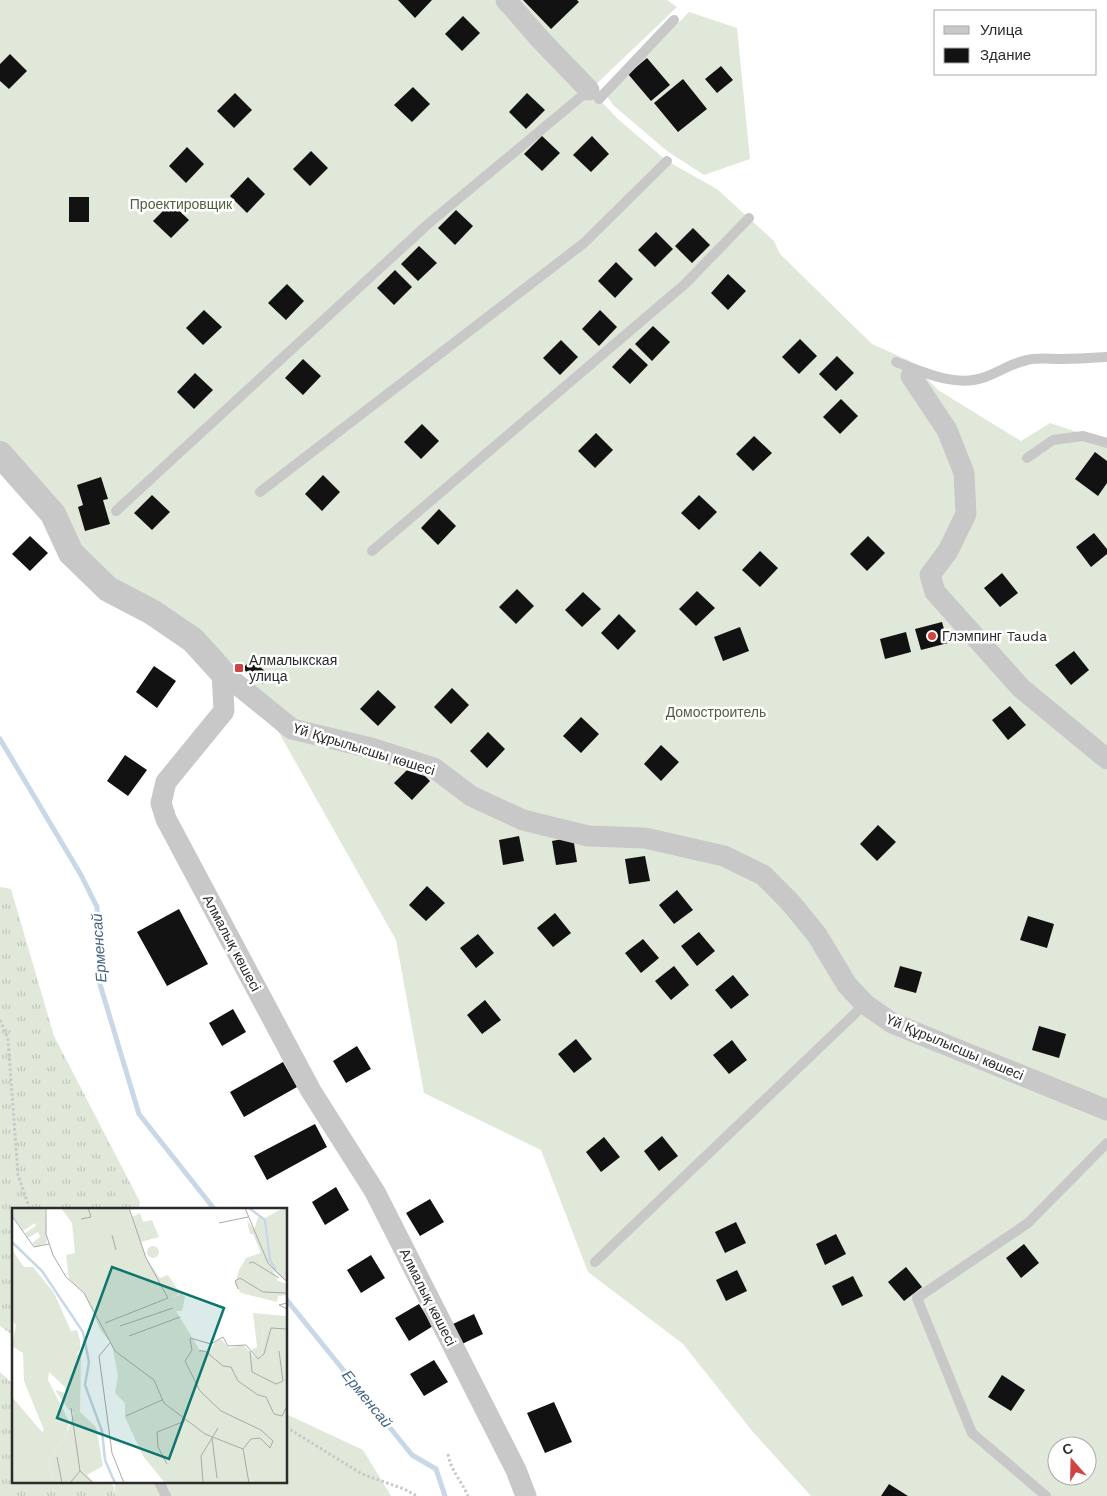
<svg xmlns="http://www.w3.org/2000/svg" width="1107" height="1496" viewBox="0 0 1107 1496" font-family="'Work Sans',sans-serif">
<defs>
<pattern id="grass-tufts" width="24" height="20" patternUnits="userSpaceOnUse" patternTransform="scale(1.25)"><rect width="24" height="20" fill="#e0e8da"/><path d="M3 7l-1-3M5 7V3M7 7l1-3M15 17l-1-3M17 17v-4M19 17l1-3" fill="none" stroke="#c0c7bb"/></pattern>
</defs>
<rect width="100%" height="100%" fill="#fff"/>
<path fill="url(#grass-tufts)" d="M0,887L11,889L54,1036L140,1202L139,1210H14V1336L0,1326Z
M0,1372L14,1385V1482H110L114,1487L115,1496H0Z"/>
<path fill="#e0e8da" fill-rule="evenodd" d="M0,0H667L677,7L590,90L619,120L667,161L717,189L774,241L780,254L872,344L910,361L938,390L1021,441L1050,423L1107,442V1496H811L753,1432L683,1344L588,1272L541,1150L424,1093L396,940L243,669L108,589L0,454ZM1057,1446H1087V1476H1057Z
M689,12L737,28L750,159L704,175L667,151L613,105L607,96Z
M286,1414L363,1450L391,1496H115V1482H286Z"/>
<g fill="none" stroke-linecap="round" stroke-linejoin="round">
<path stroke="#c8d8e6" stroke-width="5" d="M0,739L81,875L97,907L99,981L139,1114L215,1210
M286,1299L412,1455L436,1469L445,1496"/>
</g>
<path fill="#121212" d="M398,0H432L415,18Z
M523,0H577L579,2L551,29Z
M463,16L480,33L462,51L445,34Z
M10,54L27,71L9,89L0,81V64Z
M647,58L670,85L651,101L628,74Z
M721,66L733,80L717,93L705,79Z
M683,79L707,109L678,132L654,103Z
M413,87L430,104L412,122L394,105Z
M235,93L252,110L234,128L217,111Z
M527,93L545,110L526,129L509,112Z
M542,136L560,153L542,171L524,154Z
M592,136L609,154L591,172L573,155Z
M187,147L204,164L186,183L169,166Z
M311,151L328,168L310,186L293,169Z
M248,177L265,194L247,213L230,196Z
M69,197H89V222H69Z
M171,203L189,220L171,238L153,221Z
M456,210L473,226L455,245L438,228Z
M693,228L710,245L692,263L675,246Z
M656,232L673,249L655,267L638,250Z
M419,246L437,263L418,281L401,264Z
M616,262L633,279L615,298L598,281Z
M395,270L412,287L394,305L377,288Z
M728,274L746,291L728,310L711,293Z
M287,284L304,301L286,320L268,303Z
M204,310L222,327L203,345L186,328Z
M600,310L617,327L599,346L582,329Z
M653,326L670,342L652,361L635,344Z
M800,339L817,356L799,374L782,357Z
M561,340L578,357L560,375L543,358Z
M630,348L648,365L630,384L612,367Z
M837,356L854,373L836,391L819,374Z
M303,359L321,376L303,395L285,378Z
M195,373L213,390L194,409L177,392Z
M841,399L858,416L840,434L823,417Z
M422,424L439,441L421,459L404,442Z
M596,433L613,450L595,468L578,451Z
M754,436L772,453L753,471L736,454Z
M1095,452L1107,461V483L1098,496L1075,479Z
M323,475L340,492L322,511L305,494Z
M101,477L108,499L103,500L110,524L85,531L78,507L83,505L77,485Z
M152,495L170,512L152,530L134,513Z
M699,495L717,512L699,530L681,513Z
M439,509L456,526L438,545L421,528Z
M1094,533L1107,549V554L1091,567L1076,547Z
M30,536L48,553L30,571L12,554Z
M868,536L885,553L867,571L850,554Z
M760,551L778,568L760,587L742,570Z
M1002,573L1018,593L1000,607L984,588Z
M517,589L534,606L516,624L499,607Z
M697,591L715,608L696,626L679,609Z
M583,592L601,609L582,627L565,610Z
M619,614L636,631L618,650L601,633Z
M942,622L948,643L921,650L915,629Z
M740,627L749,651L723,661L714,637Z
M906,632L911,652L885,659L880,639Z
M1074,651L1089,670L1071,685L1055,665Z
M250,659L270,675L263,684L243,669Z
M154,666L176,681L157,708L136,692Z
M452,688L469,705L451,724L434,707Z
M378,690L396,707L378,726L360,709Z
M1010,706L1026,725L1008,740L992,720Z
M581,717L599,734L581,753L563,736Z
M488,732L505,749L487,768L470,751Z
M661,745L679,762L661,781L644,764Z
M125,755L147,770L128,796L107,781Z
M413,764L430,781L412,800L394,783Z
M878,825L896,842L877,861L860,844Z
M519,836L524,861L503,865L499,840Z
M573,837L577,862L556,865L552,841Z
M645,856L650,881L629,884L625,859Z
M427,886L445,903L426,921L409,905Z
M677,890L693,910L674,924L659,905Z
M179,909L208,964L167,986L137,932Z
M555,913L571,933L553,947L537,928Z
M1028,916L1054,924L1047,948L1020,940Z
M699,932L715,951L697,966L681,946Z
M478,934L494,953L476,968L460,948Z
M643,939L659,958L641,973L625,953Z
M674,966L689,985L671,1000L655,981Z
M900,966L922,972L916,993L894,987Z
M733,975L749,995L731,1009L715,990Z
M485,1000L501,1020L482,1034L467,1015Z
M233,1009L246,1032L222,1046L209,1023Z
M1039,1026L1066,1034L1059,1058L1032,1050Z
M576,1039L592,1059L574,1073L558,1054Z
M732,1040L747,1060L729,1074L713,1055Z
M357,1046L371,1069L346,1083L333,1061Z
M283,1062L297,1087L244,1117L230,1092Z
M315,1124L327,1147L267,1180L254,1156Z
M662,1136L678,1156L659,1171L644,1151Z
M604,1137L620,1157L601,1172L586,1152Z
M336,1187L349,1210L325,1225L312,1202Z
M430,1199L444,1222L420,1236L406,1213Z
M736,1222L746,1243L725,1253L715,1232Z
M836,1234L846,1254L825,1265L816,1244Z
M1024,1244L1039,1263L1021,1278L1006,1258Z
M371,1255L385,1278L361,1293L347,1270Z
M906,1267L922,1287L904,1301L888,1282Z
M737,1270L747,1291L726,1301L716,1280Z
M853,1276L863,1296L842,1306L832,1286Z
M419,1304L433,1326L409,1341L395,1318Z
M474,1314L483,1334L462,1344L453,1324Z
M434,1360L448,1382L424,1396L410,1374Z
M1002,1375L1025,1390L1011,1411L988,1397Z
M554,1402L572,1442L545,1453L527,1413Z
M889,1484L908,1496H881Z"/>
<g fill="none" stroke-linecap="round" stroke-linejoin="round">
<path stroke="#c8c8c8" stroke-width="3" stroke-dasharray="2.5 2.5" stroke-linecap="butt" d="M0,1020L8,1039L18,1175L30,1210
M286,1427L362,1474L404,1489L417,1496
M448,1454C451,1471 461,1480 468,1496"/>
<path stroke="#c8c8c8" stroke-width="10" d="M599,99L674,20
M896,362C923,372 956,388 985,377C999,372 1012,363 1027,360C1038,357 1050,359 1061,359C1077,359 1092,358 1107,357
M1027,458L1053,440L1083,436L1107,443
M260,492L584,243L667,161
M116,511L428,224L589,90
M372,551L685,284L749,218
M595,1262L865,1004
M159,1482L166,1496
M1046,1496L972,1433L917,1298L1028,1223L1107,1143"/>
<path stroke="#c8c8c8" stroke-width="21" d="M506,0L540,39L589,90
M911,376L947,430L964,473L966,514L948,551L930,575L935,592L1021,688L1107,759
M222,672L292,729L371,748L434,768L471,796L523,820L588,836L645,838L724,856L763,875L790,902L817,935L847,985L865,1004L892,1023L1107,1110
M222,672L224,711L166,782L161,803L166,819L311,1091L375,1192L516,1470L526,1496"/>
<path stroke="#c8c8c8" stroke-width="26" d="M0,454L53,514L71,553L108,589L152,612L193,640L222,672"/>
</g>
<g fill="#cf4341" stroke="#fff" stroke-width="2">
<circle cx="932" cy="636" r="5"/>
<rect x="234" y="663" width="10" height="10" rx="2.5"/>
</g>
<g text-anchor="middle" stroke-width="5" stroke-linejoin="round" paint-order="stroke">
<g font-size="14" fill="#4c613f" stroke="#fff">
<text x="181" y="209">Проектировщик</text>
<text x="716" y="717">Домостроитель</text>
</g>
<g font-size="14" fill="#2b2b2b" stroke="#fff" text-anchor="start">
<text x="942" y="641">Глэмпинг Tauda</text>
<text x="249" y="665">Алмалыкская<tspan x="249" dy="16">улица</tspan></text>
</g>
<g font-size="14" fill="#2b2b2b" stroke="#fff">
<text transform="translate(364 749) rotate(17)" y="5">Үй Құрылысшы көшесі</text>
<text transform="translate(232 943) rotate(62)" y="5">Алмалық көшесі</text>
<text transform="translate(955 1047) rotate(23)" y="5">Үй Құрылысшы көшесі</text>
<text transform="translate(428 1297) rotate(63)" y="5">Алмалық көшесі</text>
</g>
<g font-size="15" font-style="italic" fill="#446583" stroke="#fff">
<text transform="translate(99 948) rotate(-94)" y="5">Ерменсай</text>
<text transform="translate(367 1399) rotate(51)" y="5">Ерменсай</text>
</g>
</g>
<g transform="translate(12 1208)">
<rect width="275" height="275" fill="#fff"/>
<path d="M0,42L12,59H21L42,85L59,123L65,122L68,132V142L65,145L69,149L68,204L62,205L56,201L43,182L54,185L53,179L37,164L36,172L57,213L55,224L35,256L42,275H13L0,254V189L30,224L32,222L12,173L11,145L0,138L4,117L0,112ZM241,105L250,106L251,146L246,151L239,142L245,139Z" fill="#e0e8da"/>
<path d="M271,0H275V74L261,63L266,73L275,76V87L266,88L265,94L229,85L223,76L227,62L234,50L249,45L241,26H238L235,12L242,22L246,9L253,10ZM250,106L275,108V122L251,146ZM0,254L13,275H0Z" fill="#e0e8da"/>
<path d="M0,0H33L35,35L24,39L20,35L28,29L26,24L16,30L13,25L24,18L23,15L11,23L0,7ZM49,0H117L120,9L128,5L131,14L140,12L147,29L129,34L134,50L148,70L156,67L168,85L158,91L169,86L173,89L170,103H164L187,141L197,145L203,134L209,131L217,140L231,137L243,149H250L259,120L275,122V275H153L131,248L113,209V195L103,185L106,168L100,136L89,123L72,85L57,71L54,47L63,45L60,15ZM135 44a6 6 0 1 1 12 0a6 6 0 1 1-12 0ZM68,204L84,219L91,258L75,267L82,275H42L35,256L55,224L62,205Z" fill="#e0e8da"/>
<path fill="none" stroke="#c8d8e6" stroke-width="2.5" d="M237,0L253,12L258,52L264,62M0,34L30,63L71,124L77,154L73,177L90,223L93,252L103,275"/>
<path fill="none" stroke="#aaa" stroke-width="1" d="M34,0V26L41,47L54,69L72,85L103,143L142,172L152,195L193,226L231,241L239,231L248,230L258,240L261,233L249,222L209,203L188,183L173,153L180,142L178,131M233,0L256,55L275,74M0,8L22,39L37,36M69,11L79,9L76,0M207,15L236,9M100,27L104,42M237,55L241,54L267,70M226,81L223,73L228,70L251,84L275,85M275,95L267,97L275,101M93,115L156,90L134,50L117,0M108,118L161,100M117,128L168,109M178,130L199,136L211,129L216,138L234,137L246,151L252,146L259,120L275,121M98,135L87,148L100,245L112,275M187,143H193L211,158L219,159L226,173L246,187L254,189L262,206L270,208L275,198M238,143L240,164L264,176L271,173L267,143M59,200L68,263L81,275M114,208L150,192M200,230L205,270M231,241L237,275M45,249L50,275M155,256L146,239L145,224L173,213M58,275L68,263M191,275L189,248L206,220"/>
<path fill="#0f766e" fill-opacity="0.15" stroke="#0f766e" stroke-width="2.5" d="M100,59L212,100L157,251L45,210Z"/>
<rect width="275" height="275" fill="none" stroke="#2b2b2b" stroke-width="2.5"/>
</g>
<rect x="934" y="10" width="162" height="65" fill="#ffffff" stroke="#aaaaaa"/>
<rect x="944" y="26" width="25" height="8" fill="#c8c8c8" stroke="#aaaaaa"/>
<text x="980" y="35" font-size="15" fill="#2b2b2b">Улица</text>
<rect x="944" y="48" width="25" height="15" fill="#121212" stroke="#aaaaaa"/>
<text x="980" y="60" font-size="15" fill="#2b2b2b">Здание</text>
<g transform="translate(1072 1461) rotate(340)"><circle r="24" fill="#ffffff" stroke="#aaaaaa"/>
<path d="M0-4L9 19L0 12L-9 19Z" fill="#cf4341"/>
<text y="-8" font-size="14" font-weight="bold" text-anchor="middle" fill="#2b2b2b">С</text>
</g>
</svg>
